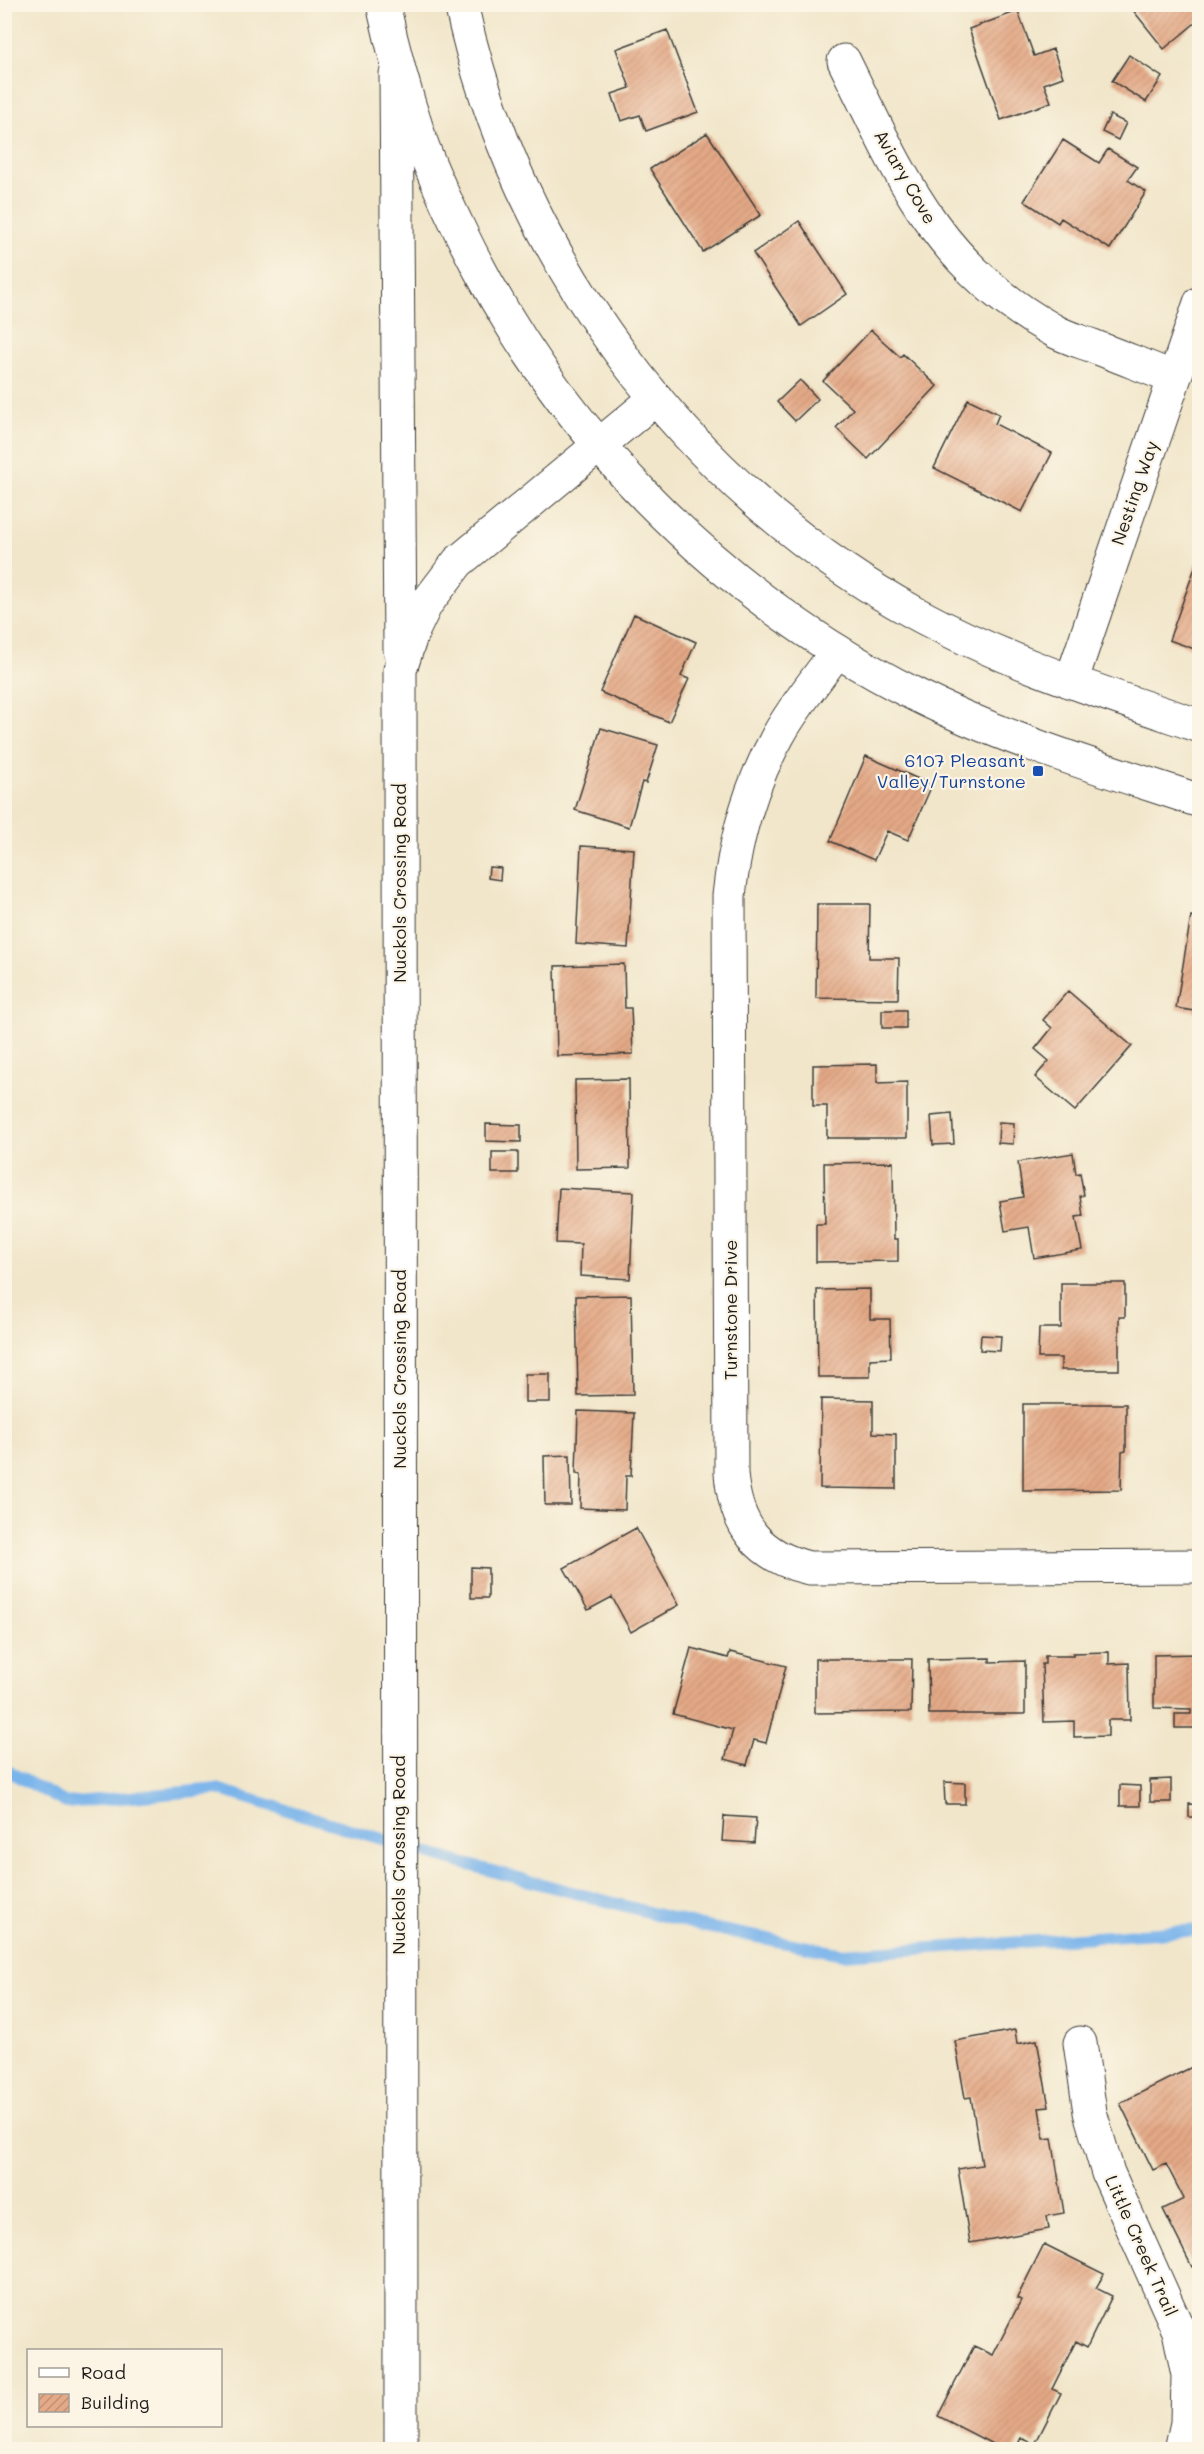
<svg xmlns="http://www.w3.org/2000/svg" width="1204" height="2454" viewBox="0 0 1204 2454" font-family="Mali,sans-serif">
<defs>
<pattern id="building-hatch" width="6" height="6" patternUnits="userSpaceOnUse" patternTransform="scale(1.5)"><rect width="6" height="6" fill="#e4a986"/><path d="M-1 1l2-2M0 6l6-6M5 7l2-2" fill="none" stroke="#c39173"/></pattern>
</defs>
<rect width="100%" height="100%" fill="#fcf5e5"/>
<filter id="ink" filterUnits="userSpaceOnUse"><feTurbulence type="fractalNoise" baseFrequency=".0167" numOctaves="2"/><feDisplacementMap in="SourceGraphic" scale="12" xChannelSelector="R" yChannelSelector="G"/><feConvolveMatrix kernelMatrix="1 2 1 2 8 2 1 2 1" color-interpolation-filters="sRGB"/></filter>
<filter id="wash" filterUnits="userSpaceOnUse"><feTurbulence type="fractalNoise" baseFrequency=".008" numOctaves="4" result="noise"/><feDisplacementMap in="SourceGraphic" scale="24" xChannelSelector="R" yChannelSelector="G"/><feGaussianBlur stdDeviation="1.35" result="paint"/><feColorMatrix in="noise" values="0 0 0 0 0 0 0 0 0 0 0 0 0 0 0 0 0 1.4 0 .05"/><feComposite in="paint" operator="in"/></filter>
<g filter="url(#wash)">
<rect width="100%" height="100%" fill="#f1e6ca"/>
<g fill="none" stroke-linecap="round" stroke-linejoin="round">
<path stroke="#79b4eb" stroke-width="12" d="M4,1769L66,1803L217,1789L458,1862L701,1926L843,1954L1200,1930"/>
</g>
<g id="blocks">
<path fill="url(#building-hatch)" d="M1128,4H1200V19L1164,49Z
M1018,11L1034,56L1053,49L1063,77L1044,84L1051,102L1001,120L969,29Z
M667,30L698,112L646,131L640,115L621,121L612,94L630,88L616,49Z
M1129,55L1162,77L1146,102L1112,81Z
M1110,115L1126,123L1118,140L1102,132Z
M707,133L761,215L703,252L650,169Z
M1063,140L1099,163L1108,149L1137,167L1128,180L1146,192L1110,249L1061,218L1058,223L1024,201Z
M799,221L847,294L801,326L753,253Z
M871,330L900,357L903,354L937,386L868,459L836,428L853,409L823,381Z
M800,380L818,399L795,421L777,402Z
M968,399L999,414L995,424L1052,453L1022,512L934,468Z
M1197,562L1200,564V651L1169,640Z
M634,614L696,642L681,676L689,679L669,722L600,692Z
M601,728L658,745L646,783L642,782L629,827L575,810Z
M866,756L932,785L908,840L887,831L874,860L830,841Z
M581,846L634,849L628,948L576,944Z
M489,867L501,868L500,880L488,878Z
M817,904H870L869,958H899L898,999L816,998Z
M1191,916L1200,918V1012L1176,1008Z
M624,964L625,1008H631L633,1054L557,1056L555,966Z
M1068,991L1132,1046L1075,1111L1035,1077L1049,1061L1035,1049L1052,1028L1043,1020Z
M882,1010H906V1028H882Z
M877,1064V1083L907,1082V1138H827V1106H813V1065Z
M629,1079L630,1168L576,1169L575,1080Z
M952,1114L954,1144L933,1145L931,1116Z
M999,1122L1014,1123L1013,1144L998,1143Z
M486,1124L521,1125V1142L486,1141Z
M492,1152H518V1173H492Z
M1073,1153L1076,1174L1080,1173L1084,1195L1080,1196L1083,1216L1076,1217L1082,1250L1034,1258L1029,1227L1005,1231L1000,1201L1023,1197L1018,1162Z
M893,1162L894,1239H898V1261L816,1262V1224H825L824,1163Z
M559,1188L634,1192L630,1279L580,1276L581,1244L556,1243Z
M1061,1283H1125V1317H1119V1370H1061V1358H1038L1039,1328H1061Z
M870,1289V1319H890L891,1358L870,1359V1377H818L817,1290Z
M631,1295L633,1395L578,1396L576,1296Z
M981,1335L1001,1336L1000,1351L980,1350Z
M525,1374H550V1402H525Z
M821,1399L873,1400V1433L896,1434V1489L820,1488Z
M1023,1404H1126V1451L1122,1452L1121,1490L1023,1491Z
M578,1411L634,1413L631,1476H626L625,1510L580,1508L581,1474L576,1473Z
M570,1455L571,1505H545L544,1456Z
M636,1528L679,1605L631,1632L612,1597L588,1610L564,1568Z
M471,1567L488,1568V1598H471Z
M691,1648L728,1658L730,1652L786,1666L766,1743L754,1740L747,1765L725,1759L733,1730L673,1714Z
M1109,1652V1664L1129,1663L1130,1720H1108V1736L1074,1737V1721L1044,1722L1042,1664H1045V1656H1073V1653Z
M1200,1654V1728H1175V1714H1191V1709L1154,1708V1655Z
M990,1658V1662L1025,1661V1714H929L928,1659Z
M815,1659H912L911,1712L815,1713Z
M1171,1779V1802H1150V1780Z
M944,1782L965,1783V1804H945Z
M1120,1785L1140,1786V1806H1120Z
M1189,1804L1200,1805V1817H1189Z
M724,1816L756,1818L754,1843L722,1841Z
M1015,2030L1017,2044L1037,2040L1049,2107L1039,2108L1044,2139L1052,2138L1064,2213L1047,2216L1049,2229L970,2243L958,2169L982,2165L971,2097L965,2098L955,2041Z
M1200,2063V2263L1192,2267L1163,2209L1184,2199L1166,2164L1153,2170L1120,2103Z
M1044,2244L1104,2274L1096,2288L1112,2296L1087,2347L1076,2341L1052,2389L1061,2393L1035,2444L1021,2438L1015,2450H1004L938,2416L974,2346L993,2355L1021,2300L1017,2298Z"/>
</g>
</g>
<g filter="url(#ink)">
<use href="#blocks" fill-opacity="0" stroke="#3c3a36" stroke-width="1.5"/>
<g fill="none" stroke-linecap="round" stroke-linejoin="round">
<defs>
<path id="minor" d="M844,61C900,174 935,264 1051,329C1064,337 1079,341 1093,346C1120,357 1147,367 1174,378
M396,74L400,650
M837,651C818,678 795,705 779,734C750,785 735,838 729,896L731,1473C735,1525 758,1556 809,1568L1200,1566
M1071,682L1200,303
M1080,2043L1090,2112L1108,2173L1179,2331L1188,2375L1187,2423L1181,2450
M401,2450C398,1856 401,1263 400,670L412,633L426,604L458,562L656,398"/>
<path id="major" d="M383,4C393,50 405,94 420,139C431,171 446,202 461,233C557,432 719,596 916,695C1006,740 1104,769 1200,801
M461,4C515,257 688,489 915,613C1005,662 1103,693 1200,726"/>
</defs>
<use href="#minor" stroke="#3c3a36" stroke-width="35"/>
<use href="#major" stroke="#3c3a36" stroke-width="35"/>
<use href="#minor" stroke="#fff" stroke-width="33"/>
<use href="#major" stroke="#fff" stroke-width="33"/>
</g>
</g>
<rect fill="#1a4fb4" stroke="#fcf5e5" stroke-width="2" x="1032" y="765" width="12" height="12" rx="3"/>
<g text-anchor="middle" stroke-width="4.5" stroke-linejoin="round" paint-order="stroke">
<g font-size="18" fill="#1c1c1c" stroke="#fcf5e5">
<text transform="translate(905 177) rotate(60)" y="6">Aviary Cove</text>
<text transform="translate(1135 493) rotate(-71)" y="6">Nesting Way</text>
<text transform="translate(400 883) rotate(-90)" y="6">Nuckols Crossing Road</text>
<text transform="translate(731 1310) rotate(-90)" y="6">Turnstone Drive</text>
<text transform="translate(400 1369) rotate(-90)" y="6">Nuckols Crossing Road</text>
<text transform="translate(399 1855) rotate(-90)" y="6">Nuckols Crossing Road</text>
<text transform="translate(1141 2246) rotate(66)" y="6">Little Creek Trail</text>
</g>
<g font-size="18" fill="#164399" stroke="#fcf5e5" text-anchor="end">
<text x="1026" y="767">6107 Pleasant<tspan x="1026" dy="21">Valley/Turnstone</tspan></text>
</g>
</g>
<rect width="1204" height="2454" fill="none" stroke="#fcf5e5" stroke-width="24"/>
<rect x="27" y="2349" width="195" height="78" fill="#fcf5e5" stroke="#a29e95" stroke-width="1.5"/>
<rect x="39" y="2368" width="30" height="9" fill="#ffffff" stroke="#a29e95" stroke-width="1.5"/>
<text x="81" y="2379" font-size="18" fill="#1c1c1c">Road</text>
<rect x="39" y="2394" width="30" height="18" fill="url(#building-hatch)" stroke="#a29e95" stroke-width="1.5"/>
<text x="81" y="2409" font-size="18" fill="#1c1c1c">Building</text>
</svg>
